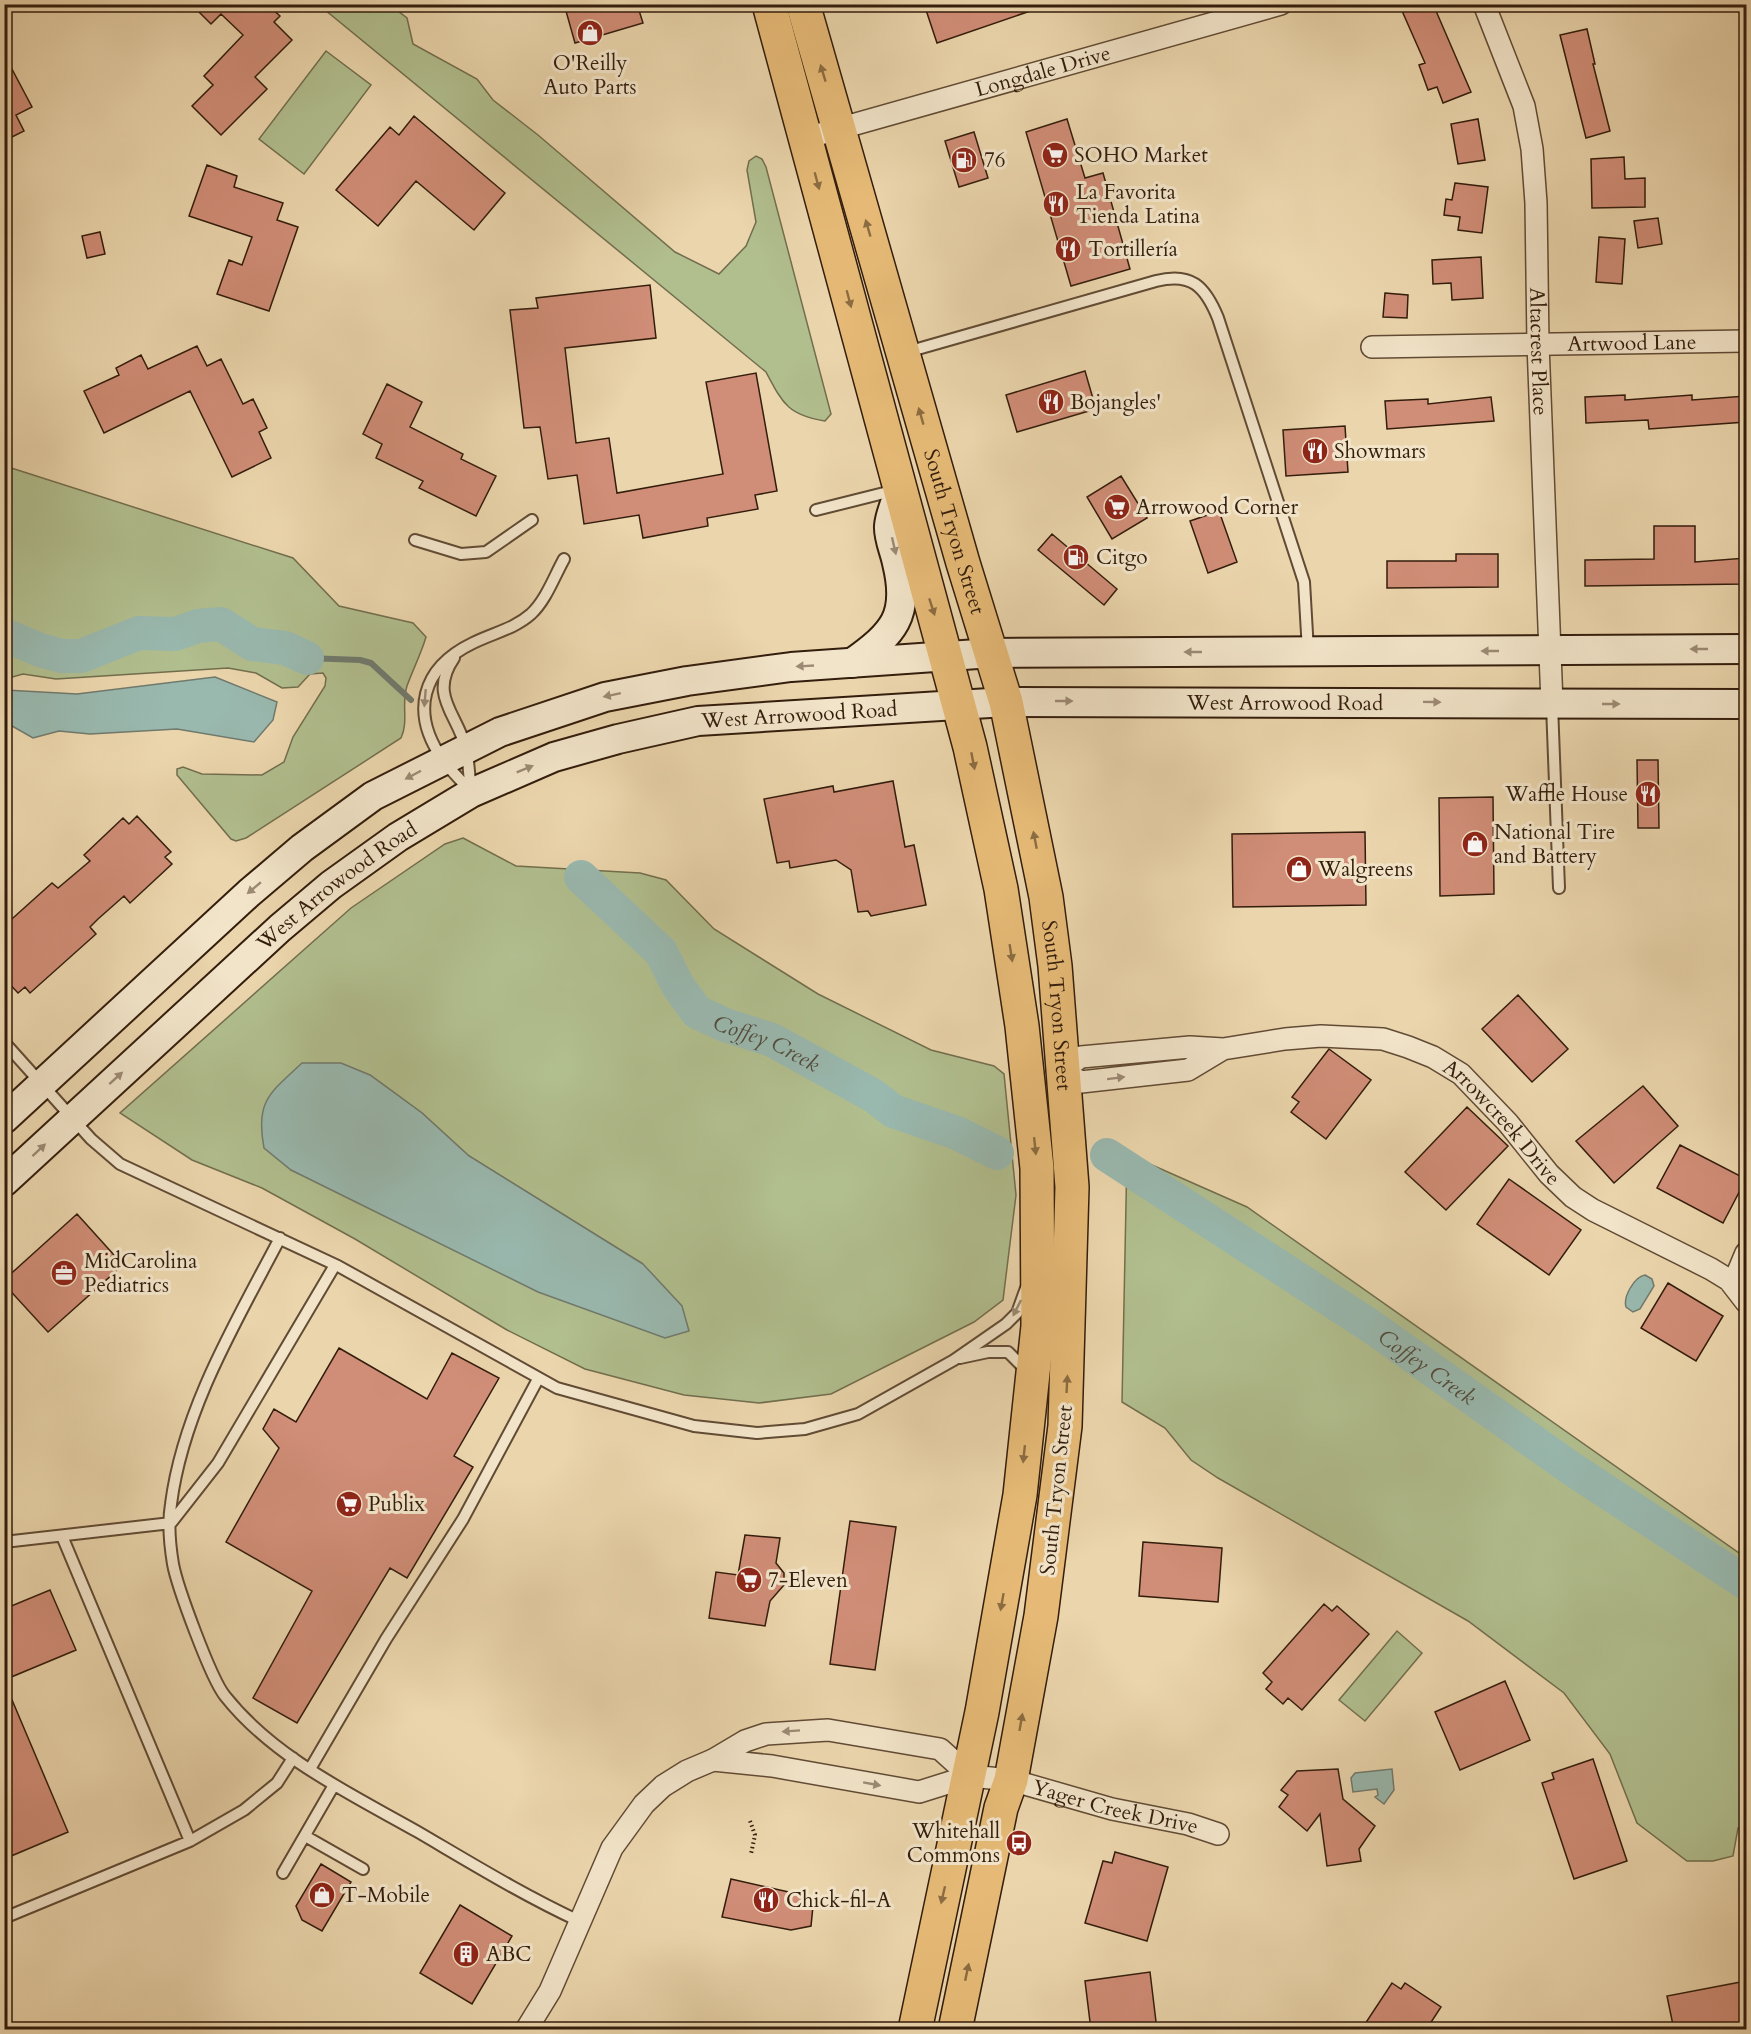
<svg xmlns="http://www.w3.org/2000/svg" width="1751" height="2034" viewBox="0 0 1751 2034" font-family="Cardo,serif">
<rect width="100%" height="100%" fill="#ebd5ac"/>
<filter id="stains"><feTurbulence type="fractalNoise" baseFrequency=".00333" numOctaves="4"/><feColorMatrix values="0 0 0 0 .2 0 0 0 0 .09 0 0 0 0 .02 0 0 0 .5 -.17"/></filter>
<radialGradient id="worn" r=".72"><stop offset=".6" stop-color="#630" stop-opacity="0"/><stop offset="1" stop-color="#630" stop-opacity=".3"/></radialGradient>
<path fill="#b1be8e" stroke="#726e4d" stroke-width="1.5" fill-rule="evenodd" d="M319,5H390L407,18L413,44L477,79L493,100L538,135L675,252L719,274L746,246L756,222L747,170L749,161L756,156L762,159L766,167L831,414L825,421C788,415 783,404 766,372Z
M326,51L371,85L304,174L259,139Z
M5,466L293,558L339,606L413,623L426,637C421,654 413,669 407,686C401,704 409,721 401,738L246,838L236,841L231,839L177,775V769L183,767L202,774L262,775L284,762L293,737L325,686L326,678L323,673L310,674L298,687L282,688L256,673L228,668L56,679L23,674L5,679Z
M463,838L516,866L640,873L666,880L714,929L818,994L931,1050L994,1066L1004,1074L1016,1195L1003,1300L974,1322L831,1394L759,1403L684,1395L585,1369L507,1330L355,1239L262,1188L192,1160L120,1113L351,908L445,844ZM370,1075L422,1113L469,1156L643,1264L327,1186L291,1170Z
M1127,1154L1247,1207L1746,1558V1829L1738,1828L1733,1856L1713,1861H1687L1637,1823L1610,1754L1564,1693L1468,1621L1218,1478L1191,1460L1165,1428L1122,1402Z
M1397,1631L1422,1653L1365,1721L1339,1700Z"/>
<path fill="#99b8ae" stroke="#707a6d" stroke-width="1.5" d="M215,677L277,702L273,720L254,742L177,729L90,734L59,731L33,738L5,722L6,690L77,694Z
M302,1063H341L370,1075L422,1113L469,1156L643,1264L682,1306L689,1331L665,1338L538,1292L291,1170L264,1148C255,1101 270,1093 302,1063Z
M1645,1275L1652,1279L1654,1286L1640,1309L1633,1312L1626,1307C1623,1297 1634,1277 1645,1275Z
M1392,1769L1394,1790L1384,1804L1375,1797L1378,1795L1377,1789L1353,1792L1351,1778L1355,1773Z"/>
<g fill="none" stroke-linecap="round" stroke-linejoin="round">
<path stroke="#707a6d" stroke-width="6" d="M307,658L360,660L371,663L411,700"/>
<g stroke="#99b8ae" stroke-width="34">
<path d="M4,635L40,650L62,656H81L139,633L175,634L198,626L221,624L252,644L285,648L307,658"/>
<path id="s1" d="M581,877L661,952L678,986L697,1012L725,1025L772,1040L874,1096L893,1111L957,1133L997,1153"/>
<path id="s2" d="M1107,1155L1369,1325L1572,1469L1746,1583"/>
</g>
</g>
<path fill="#d08d77" stroke="#331d0c" stroke-width="1.5" d="M191,4H267L280,16L274,22L292,40L255,77L267,89L221,135L192,106L213,85L204,76L243,35L221,14L211,24Z
M564,4H637L643,23L575,43Z
M924,4H1041L1042,7L937,43Z
M1399,4H1433L1471,92L1443,103L1437,87L1428,90L1419,65L1425,63Z
M1587,29L1595,64H1593L1610,131L1586,138L1560,35Z
M4,54L32,107L16,115L24,131L4,141Z
M414,116L505,193L474,230L416,181L378,226L336,190L390,127L399,135Z
M1067,119L1085,178L1103,173L1130,269L1071,286L1026,132Z
M1478,119L1485,160L1458,164L1451,124Z
M974,132L988,178L959,187L945,141Z
M1624,157L1625,179L1645,178V207L1592,208L1591,159Z
M207,165L237,176L234,187L283,203L277,220L298,227L269,311L217,294L229,260L242,265L252,237L189,216Z
M1455,183L1488,187L1482,233L1458,230L1460,217L1444,215L1446,199L1452,200Z
M1658,218L1662,244L1638,248L1634,221Z
M100,232L105,254L87,258L82,236Z
M1599,237L1625,239L1622,284L1596,282Z
M1481,257L1483,298L1452,300L1451,283L1433,284L1432,260Z
M650,285L656,338L565,348L576,443L609,438L617,493L723,474L706,382L756,373L777,491L755,495L758,509L707,518L708,526L643,538L639,515L584,524L577,475L548,479L540,427L524,428L510,310L538,308L536,298Z
M1385,293L1408,295L1407,318L1383,317Z
M197,346L207,366L221,359L243,404L253,399L267,428L259,432L271,458L232,477L190,391L104,433L84,391L119,375L116,368L141,355L148,369Z
M1085,371L1096,409L1017,432L1006,395Z
M387,384L422,402L410,427L463,454L461,459L496,476L476,516L419,488L423,481L376,458L382,444L363,434Z
M1625,395V400L1692,395V400L1746,396V422L1649,429L1648,420L1586,423L1585,397Z
M1491,397L1494,421L1387,429L1385,401L1428,399V404Z
M1345,426L1348,472L1286,476L1283,430Z
M1121,476L1147,518L1112,539L1087,497Z
M1219,511L1237,562L1208,573L1190,521Z
M1654,526H1695V562L1746,558V584L1585,586V560L1654,559Z
M1052,534L1117,589L1104,605L1038,550Z
M1456,554H1498V587L1387,588V561H1456Z
M1637,760H1658L1659,828H1638Z
M893,781L905,847L914,845L926,905L871,916L868,911L858,912L851,870L836,860L790,868L789,861L777,863L764,799L833,786L834,792Z
M1493,797L1494,894L1440,896L1439,798Z
M137,816L171,852L165,857L172,864L130,903L124,896L98,919L90,927L96,934L30,993L25,987L18,993L4,978V926L52,883L58,888L90,861L84,855L123,818L129,824Z
M1365,832L1366,905L1233,907L1232,834Z
M1518,995L1568,1049L1532,1082L1482,1029Z
M1329,1049L1371,1080L1326,1139L1291,1112L1299,1102L1292,1097Z
M1643,1086L1678,1126L1614,1183L1576,1141Z
M1467,1107L1508,1146L1446,1210L1405,1172Z
M1680,1145L1746,1179L1723,1223L1657,1188Z
M1509,1179L1581,1230L1549,1275L1477,1224Z
M77,1214L123,1265L48,1332L4,1284V1280Z
M1668,1283L1723,1316L1696,1361L1641,1328Z
M339,1348L427,1399L452,1353L499,1378L454,1456L473,1467L407,1578L390,1568L297,1723L253,1698L312,1591L226,1542L279,1448L263,1429L274,1409L296,1422Z
M850,1521L896,1527L875,1670L830,1664Z
M745,1535L780,1538L776,1563L784,1573V1585L770,1601L765,1626L709,1618L716,1572L738,1575Z
M1143,1542L1222,1548L1218,1602L1139,1596Z
M50,1590L76,1650L4,1680V1609Z
M1324,1604L1332,1611L1337,1606L1369,1634L1302,1710L1288,1698L1283,1704L1266,1689L1272,1682L1263,1673Z
M4,1681L68,1832L4,1859Z
M1505,1681L1530,1740L1460,1770L1435,1712Z
M1593,1759L1627,1861L1574,1879L1542,1783L1554,1779L1552,1773Z
M1338,1769L1343,1799L1375,1826L1359,1849L1361,1861L1327,1866L1320,1814L1307,1831L1279,1807L1288,1795L1281,1790L1297,1771Z
M1115,1852L1168,1867L1147,1941L1085,1923L1103,1861L1112,1863Z
M321,1864L351,1882L322,1931L302,1920L296,1906Z
M731,1879L802,1895L813,1906L811,1926L791,1930L722,1917Z
M460,1905L512,1936L472,2004L420,1973Z
M1150,1972L1157,2030H1091L1085,1981Z
M1746,1981V2030H1674L1667,1996Z
M1392,1983L1401,1989L1405,1983L1441,2007L1426,2030H1361Z"/>
<g fill="none" stroke-linecap="round" stroke-linejoin="round">
<defs>
<path id="service" d="M907,352L1156,281C1191,272 1205,286 1218,318L1304,582L1308,651
M816,510L896,490
M415,540L461,554L486,552L532,520
M454,658C428,696 458,714 466,749C469,762 469,777 471,791
M1552,705L1559,888
M471,792C462,781 451,771 443,760C410,713 421,668 473,643C493,633 514,629 531,614C546,600 554,577 564,559
M4,1042L91,1139L120,1164L338,1266L557,1388L694,1426L757,1433L805,1429L858,1414L954,1360L1006,1324L1017,1313L1026,1288
M280,1238C236,1322 183,1410 171,1504C168,1522 170,1546 173,1564C177,1586 211,1679 225,1696C274,1758 351,1794 418,1832C471,1863 523,1895 579,1921
M960,1358L988,1352H1008L1026,1370
M62,1536L190,1841
M4,1542L171,1523L218,1463L335,1265
M310,1769L386,1639L463,1519L538,1379
M305,1836L363,1869
M283,1873L334,1785
M4,1918L190,1841L244,1810L277,1783L293,1758"/>
<g id="minor">
<path id="s3" d="M1484,4L1524,106L1532,149L1536,203L1538,344L1552,704"/>
<path id="s4" d="M806,138L1281,4"/>
<path id="s5" d="M1372,347L1746,341"/>
<path id="s6" d="M1223,1049L1188,1070L1081,1082L1061,1071L1081,1057L1190,1047L1223,1049L1285,1039L1321,1036L1383,1039L1408,1047L1433,1057L1461,1074L1508,1123L1549,1174L1573,1197L1593,1210L1711,1269L1729,1280L1746,1302"/>
<path d="M1733,1284L1746,1253"/>
<path id="s7" d="M713,1760L772,1766L919,1792L970,1776L1011,1780L1112,1809L1188,1824L1218,1834"/>
<path d="M526,2030L550,1991L612,1848L644,1804L663,1786L687,1771L713,1760L745,1741L766,1734L828,1730L940,1749L970,1776"/>
</g>
<g id="secondary">
<path d="M852,663C894,633 910,616 897,563C895,552 888,537 889,526C890,514 896,501 900,490"/>
<path d="M4,1119L249,893L302,848L373,796L500,732L605,697L687,681L791,667L992,653L1746,649"/>
<path id="s8" d="M4,1182L280,928L331,885L398,837L471,793L554,757L618,739L698,721L1006,702L1746,704"/>
</g>
<g id="primary">
<path d="M769,4L970,747L1001,889L1022,1026L1037,1168L1038,1326L1020,1495L982,1712L915,2030"/>
<path id="s9" d="M803,4L963,563L1006,702L1046,897L1055,966L1072,1187L1065,1426L1041,1616L1011,1780L1001,1808L955,2030"/>
</g>
</defs>
<use href="#service" stroke="#614b34" stroke-width="14"/>
<use href="#minor" stroke="#614b34" stroke-width="24"/>
<use href="#secondary" stroke="#331d0c" stroke-width="32"/>
<use href="#primary" stroke="#331d0c" stroke-width="36"/>
<path stroke="#331d0c" stroke-width="4" stroke-dasharray="1.5 3" stroke-linecap="butt" d="M750,1821L755,1835L751,1854"/>
<use href="#service" stroke="#f2e4c9" stroke-width="10"/>
<use href="#minor" stroke="#f2e4c9" stroke-width="21"/>
<use href="#secondary" stroke="#f2e4c9" stroke-width="28"/>
<use href="#primary" stroke="#e6ba76" stroke-width="33"/>
</g>
<defs><path id="oneway-solid" d="M-6-.8H1V-3.2L6.5 0L1 3.2V.8H-6Z" transform="scale(1.5)"/></defs>
<g fill="#8c6c41">
<use href="#oneway-solid" transform="translate(823 73) rotate(-107)"/>
<use href="#oneway-solid" transform="translate(817 181) rotate(75)"/>
<use href="#oneway-solid" transform="translate(868 228) rotate(-106)"/>
<use href="#oneway-solid" transform="translate(849 299) rotate(75)"/>
<use href="#oneway-solid" transform="translate(921 416) rotate(-106)"/>
<use href="#oneway-solid" transform="translate(932 607) rotate(72)"/>
<use href="#oneway-solid" transform="translate(973 761) rotate(79)"/>
<use href="#oneway-solid" transform="translate(1035 840) rotate(-101)"/>
<use href="#oneway-solid" transform="translate(1011 953) rotate(81)"/>
<use href="#oneway-solid" transform="translate(1035 1146) rotate(84)"/>
<use href="#oneway-solid" transform="translate(1067 1384) rotate(-87)"/>
<use href="#oneway-solid" transform="translate(1024 1454) rotate(96)"/>
<use href="#oneway-solid" transform="translate(1002 1602) rotate(100)"/>
<use href="#oneway-solid" transform="translate(1021 1722) rotate(-80)"/>
<use href="#oneway-solid" transform="translate(943 1895) rotate(103)"/>
<use href="#oneway-solid" transform="translate(967 1972) rotate(-78)"/>
</g>
<g fill="#9c8a74">
<use href="#oneway-solid" transform="translate(894 546) rotate(77)"/>
<use href="#oneway-solid" transform="translate(1699 649) rotate(180)"/>
<use href="#oneway-solid" transform="translate(1490 651) rotate(180)"/>
<use href="#oneway-solid" transform="translate(1193 652) rotate(180)"/>
<use href="#oneway-solid" transform="translate(805 666) rotate(177)"/>
<use href="#oneway-solid" transform="translate(612 695) rotate(168)"/>
<use href="#oneway-solid" transform="translate(425 698) rotate(95)"/>
<use href="#oneway-solid" transform="translate(1064 701)"/>
<use href="#oneway-solid" transform="translate(1432 702) rotate(1)"/>
<use href="#oneway-solid" transform="translate(1611 704)"/>
<use href="#oneway-solid" transform="translate(525 769) rotate(-22)"/>
<use href="#oneway-solid" transform="translate(413 775) rotate(152)"/>
<use href="#oneway-solid" transform="translate(254 888) rotate(140)"/>
<use href="#oneway-solid" transform="translate(116 1078) rotate(-42)"/>
<use href="#oneway-solid" transform="translate(1116 1078) rotate(-7)"/>
<use href="#oneway-solid" transform="translate(39 1150) rotate(-43)"/>
<use href="#oneway-solid" transform="translate(1017 1308) rotate(117)"/>
<use href="#oneway-solid" transform="translate(791 1731) rotate(176)"/>
<use href="#oneway-solid" transform="translate(872 1784) rotate(10)"/>
</g>
<defs>
<symbol id="shop-disc" viewBox="-11 -11 22 22"><circle r="9.5" fill="#8f2418" stroke="#f2e4c9"/><path d="M-5-2.5h2.3a2.7 3.5 0 0 1 5.4 0H5L5.5 6h-11ZM-1.5-2.5h3a1.5 2.3 0 0 0-3 0Z" fill="#fff"/></symbol>
<symbol id="supermarket-disc" viewBox="-11 -11 22 22"><circle r="9.5" fill="#8f2418" stroke="#f2e4c9"/><path d="M-6-5.5h2.5l.6 2H6L4.5 2H-2.5L-4.4-4H-6ZM-1.5 3.2a1.3 1.3 0 1 0 .1 0ZM3 3.2a1.3 1.3 0 1 0 .1 0Z" fill="#fff"/></symbol>
<symbol id="fuel-disc" viewBox="-11 -11 22 22"><circle r="9.5" fill="#8f2418" stroke="#f2e4c9"/><path d="M-5.5-6h7V0h2V4h1.3V-2.5L3-4.5l.8-.8L6-3V5H2.5V1h-1V6h-7ZM-4.2-4.7v3.2H.2V-4.7Z" fill="#fff"/></symbol>
<symbol id="restaurant-disc" viewBox="-11 -11 22 22"><circle r="9.5" fill="#8f2418" stroke="#f2e4c9"/><path d="M-5-6h1v4h1v-4h1v4h1v-4h1v5L-1.5 .5V6h-2V.5L-5-1ZM5-6V6H3V1.5H1.5Q1.5-4 5-6Z" fill="#fff"/></symbol>
<symbol id="office-disc" viewBox="-11 -11 22 22"><circle r="9.5" fill="#8f2418" stroke="#f2e4c9"/><path d="M-6-3h4V-5.5h4V-3h4V5H-6ZM-1-4.5V-3h2v-1.5ZM-6 0V1H6V0Z" fill="#fff"/></symbol>
<symbol id="bus-disc" viewBox="-11 -11 22 22"><circle r="9.5" fill="#8f2418" stroke="#f2e4c9"/><path d="M-5-6H5V4H4V6H2V4H-2V6H-4V4H-5ZM-3.5-4V0h7V-4ZM-3.5 1.2v1.5H-2V1.2ZM2 1.2v1.5H3.5V1.2Z" fill="#fff"/></symbol>
<symbol id="building-disc" viewBox="-11 -11 22 22"><circle r="9.5" fill="#8f2418" stroke="#f2e4c9"/><path d="M-4-6H4V6H1V3H-1V6H-4ZM-2.5-4.3h1.7v1.8h-1.7ZM.8-4.3h1.7v1.8H.8ZM-2.5-1h1.7V.8h-1.7ZM.8-1h1.7V.8H.8Z" fill="#fff"/></symbol>
</defs>
<g fill-rule="evenodd">
<use href="#shop-disc" x="575" y="18" width="30" height="30"/>
<use href="#supermarket-disc" x="1040" y="140" width="30" height="30"/>
<use href="#fuel-disc" x="949" y="145" width="30" height="30"/>
<use href="#restaurant-disc" x="1041" y="189" width="30" height="30"/>
<use href="#restaurant-disc" x="1053" y="234" width="30" height="30"/>
<use href="#restaurant-disc" x="1036" y="387" width="30" height="30"/>
<use href="#restaurant-disc" x="1300" y="436" width="30" height="30"/>
<use href="#supermarket-disc" x="1102" y="492" width="30" height="30"/>
<use href="#fuel-disc" x="1061" y="542" width="30" height="30"/>
<use href="#restaurant-disc" x="1633" y="779" width="30" height="30"/>
<use href="#shop-disc" x="1460" y="829" width="30" height="30"/>
<use href="#shop-disc" x="1284" y="854" width="30" height="30"/>
<use href="#office-disc" x="49" y="1258" width="30" height="30"/>
<use href="#supermarket-disc" x="334" y="1489" width="30" height="30"/>
<use href="#supermarket-disc" x="734" y="1565" width="30" height="30"/>
<use href="#bus-disc" x="1004" y="1828" width="30" height="30"/>
<use href="#shop-disc" x="307" y="1880" width="30" height="30"/>
<use href="#restaurant-disc" x="751" y="1885" width="30" height="30"/>
<use href="#building-disc" x="451" y="1939" width="30" height="30"/>
</g>
<g text-anchor="middle" stroke-width="6" stroke-linejoin="round" paint-order="stroke">
<g font-size="21" fill="#331d0c" stroke="#f2e4c9" text-anchor="start">
<text x="590" y="70" text-anchor="middle">O'Reilly<tspan x="590" dy="24">Auto Parts</tspan></text>
<text x="1074" y="162">SOHO Market</text>
<text x="984" y="167">76</text>
<text x="1076" y="199">La Favorita<tspan x="1076" dy="24">Tienda Latina</tspan></text>
<text x="1088" y="256">Tortillería</text>
<text x="1070" y="409">Bojangles'</text>
<text x="1334" y="458">Showmars</text>
<text x="1136" y="514">Arrowood Corner</text>
<text x="1096" y="564">Citgo</text>
<text x="1628" y="801" text-anchor="end">Waffle House</text>
<text x="1494" y="839">National Tire<tspan x="1494" dy="24">and Battery</tspan></text>
<text x="1318" y="876">Walgreens</text>
<text x="84" y="1268">MidCarolina<tspan x="84" dy="24">Pediatrics</tspan></text>
<text x="368" y="1511">Publix</text>
<text x="768" y="1587">7-Eleven</text>
<text x="1000" y="1838" text-anchor="end">Whitehall<tspan x="1000" dy="24">Commons</tspan></text>
<text x="342" y="1902">T-Mobile</text>
<text x="786" y="1907">Chick-fil-A</text>
<text x="486" y="1961">ABC</text>
</g>
<g font-size="21" fill="#331d0c" stroke="#f2e4c9">
<text dy="7" stroke="none"><textPath href="#s4" startOffset="246">Longdale Drive</textPath></text>
<text dy="7" stroke="none"><textPath href="#s5" startOffset="260">Artwood Lane</textPath></text>
<text dy="7" stroke="none"><textPath href="#s3" startOffset="356">Altacrest Place</textPath></text>
<text dy="7" stroke="none"><textPath href="#s9" startOffset="549">South Tryon Street</textPath></text>
<text dy="7" stroke="none"><textPath href="#s8" startOffset="1436">West Arrowood Road</textPath></text>
<text dy="7" stroke="none"><textPath href="#s8" startOffset="950">West Arrowood Road</textPath></text>
<text dy="7" stroke="none"><textPath href="#s8" startOffset="446">West Arrowood Road</textPath></text>
<text dy="7" stroke="none"><textPath href="#s9" startOffset="1035">South Tryon Street</textPath></text>
<text dy="7" stroke="none"><textPath href="#s6" startOffset="648">Arrowcreek Drive</textPath></text>
<text transform="translate(1056 1490) rotate(-84)" y="7">South Tryon Street</text>
<text dy="7" stroke="none"><textPath href="#s7" startOffset="411">Yager Creek Drive</textPath></text>
</g>
<g font-size="22" font-style="italic" fill="#524c3d" stroke="#f2e4c9">
<text dy="8" stroke="none"><textPath href="#s1" startOffset="256">Coffey Creek</textPath></text>
<text dy="8" stroke="none"><textPath href="#s2" startOffset="384">Coffey Creek</textPath></text>
</g>
</g>
<rect width="1751" height="2034" fill="none" stroke="#ebd5ac" stroke-width="24"/>
<rect x="6" y="6" width="1739" height="2022" fill="none" stroke="#331d0c" stroke-width="3"/>
<rect x="12" y="12" width="1727" height="2010" fill="none" stroke="#331d0c" stroke-width="1.5"/>
<rect width="100%" height="100%" filter="url(#stains)"/>
<rect width="100%" height="100%" fill="url(#worn)"/>
</svg>
